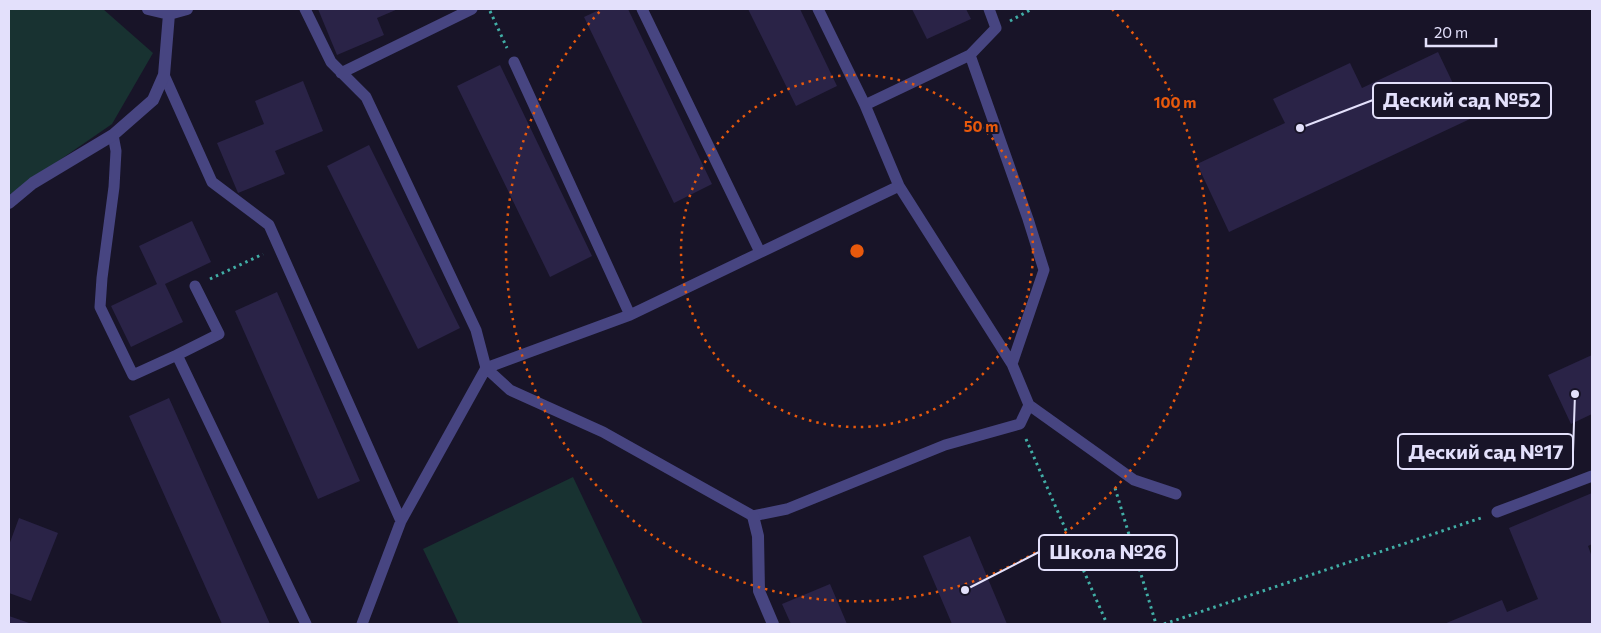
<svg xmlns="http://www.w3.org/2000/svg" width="1601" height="633" viewBox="0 0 1601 633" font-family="Commissioner,sans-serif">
<rect width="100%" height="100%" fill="#181428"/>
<path fill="#183231" d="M9,9H103L153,53L112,124L9,195Z
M573,477L643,624H459L423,549Z"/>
<path fill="#2a2347" d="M318,9H398L377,18L384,35L337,55Z
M601,9H628L712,184L674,203L584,17Z
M748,9H800L837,86L796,106Z
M912,9H966L971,19L927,39Z
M1438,52L1470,119L1229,232L1197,164L1285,123L1273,99L1350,63L1362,88Z
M500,65L592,256L550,277L457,86Z
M303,81L323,131L275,151L285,174L238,193L217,143L264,124L255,101Z
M369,145L460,328L418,349L327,166Z
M192,221L211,262L165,284L183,322L131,347L111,306L157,284L139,246Z
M277,292L360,481L318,499L235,311Z
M1592,355V414L1571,424L1548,375Z
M169,398L270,624H222L129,416Z
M1592,493V544L1588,546L1592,557V624H1548L1547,623L1444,624L1502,600L1507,612L1538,599L1509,528Z
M19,518L58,533L31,601L9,593V545Z
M970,536L1007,624H952L923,556Z
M830,584L847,624H791L782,604Z
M9,616L32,624H9Z"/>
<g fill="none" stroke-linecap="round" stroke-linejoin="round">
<path stroke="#41aea6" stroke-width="3" stroke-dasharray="2.5 4" stroke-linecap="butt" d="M490,11L507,48
M1010,21L1032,9
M210,279L263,254
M1026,439L1107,624
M1115,488L1156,624
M1164,624L1481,518"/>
<path stroke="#474581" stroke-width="11" d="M305,9L331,62L366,97L476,330L486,368L510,390L603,432L753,516L787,509L945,445L1020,424L1029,405L1012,364L899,186
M642,9L760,252
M970,55L996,28L989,9
M514,62L630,315
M341,73L472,9
M164,75L212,182L269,225L401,521
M865,105L970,55L1028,219L1044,270L1012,364
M113,135L116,151L114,187L102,278L100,307L133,375L177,355L306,624
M177,355L219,334L195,286
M1029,405L1134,480L1176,494
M1497,512L1592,476
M362,624L401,521L486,368L630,315L899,186L865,105L818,9"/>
<path stroke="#474581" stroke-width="12" d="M148,9L169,14
M169,14L187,9
M9,203L33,183L113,135L153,100L164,75L169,14
M753,516L758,536L759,591L773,624"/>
</g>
<g fill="none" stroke="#e8590c" stroke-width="2.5" stroke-dasharray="2.5 5">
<circle cx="857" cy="251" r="176"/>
<path d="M1112 9A351 351 0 1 1 602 9"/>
</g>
<circle cx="857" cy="251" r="8" fill="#e8590c" stroke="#181428" stroke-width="2.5"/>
<g font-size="15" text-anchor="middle" font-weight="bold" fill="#e8590c" stroke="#181428" stroke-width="4" stroke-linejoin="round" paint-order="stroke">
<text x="1175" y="108">100 m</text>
<text x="981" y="132">50 m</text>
</g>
<path fill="none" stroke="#e3e0fb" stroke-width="2" d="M1300 128L1373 100M1575 394L1573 452M965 590L1039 552"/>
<g fill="#e3e0fb" stroke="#181428" stroke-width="2">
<circle cx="1300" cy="128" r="5"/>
<circle cx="1575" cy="394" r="5"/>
<circle cx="965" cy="590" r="5"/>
</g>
<g fill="#181428" stroke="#e3e0fb" stroke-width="2">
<rect x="1373" y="83" width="178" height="35" rx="5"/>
<rect x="1398" y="434" width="175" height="35" rx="5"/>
<rect x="1039" y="535" width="138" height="35" rx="5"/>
</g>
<g font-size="20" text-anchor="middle" font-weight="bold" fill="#e3e0fb">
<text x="1462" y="107">Деский сад №52</text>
<text x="1486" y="459">Деский сад №17</text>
<text x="1108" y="559">Школа №26</text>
</g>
<rect width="1601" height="633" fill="none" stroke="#e3e0fb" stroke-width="20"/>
<path d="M1426 38v8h70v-8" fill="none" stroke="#e3e0fb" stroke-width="2.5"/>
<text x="1434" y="38" font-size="15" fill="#e3e0fb" stroke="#181428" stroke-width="4" paint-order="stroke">20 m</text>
</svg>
